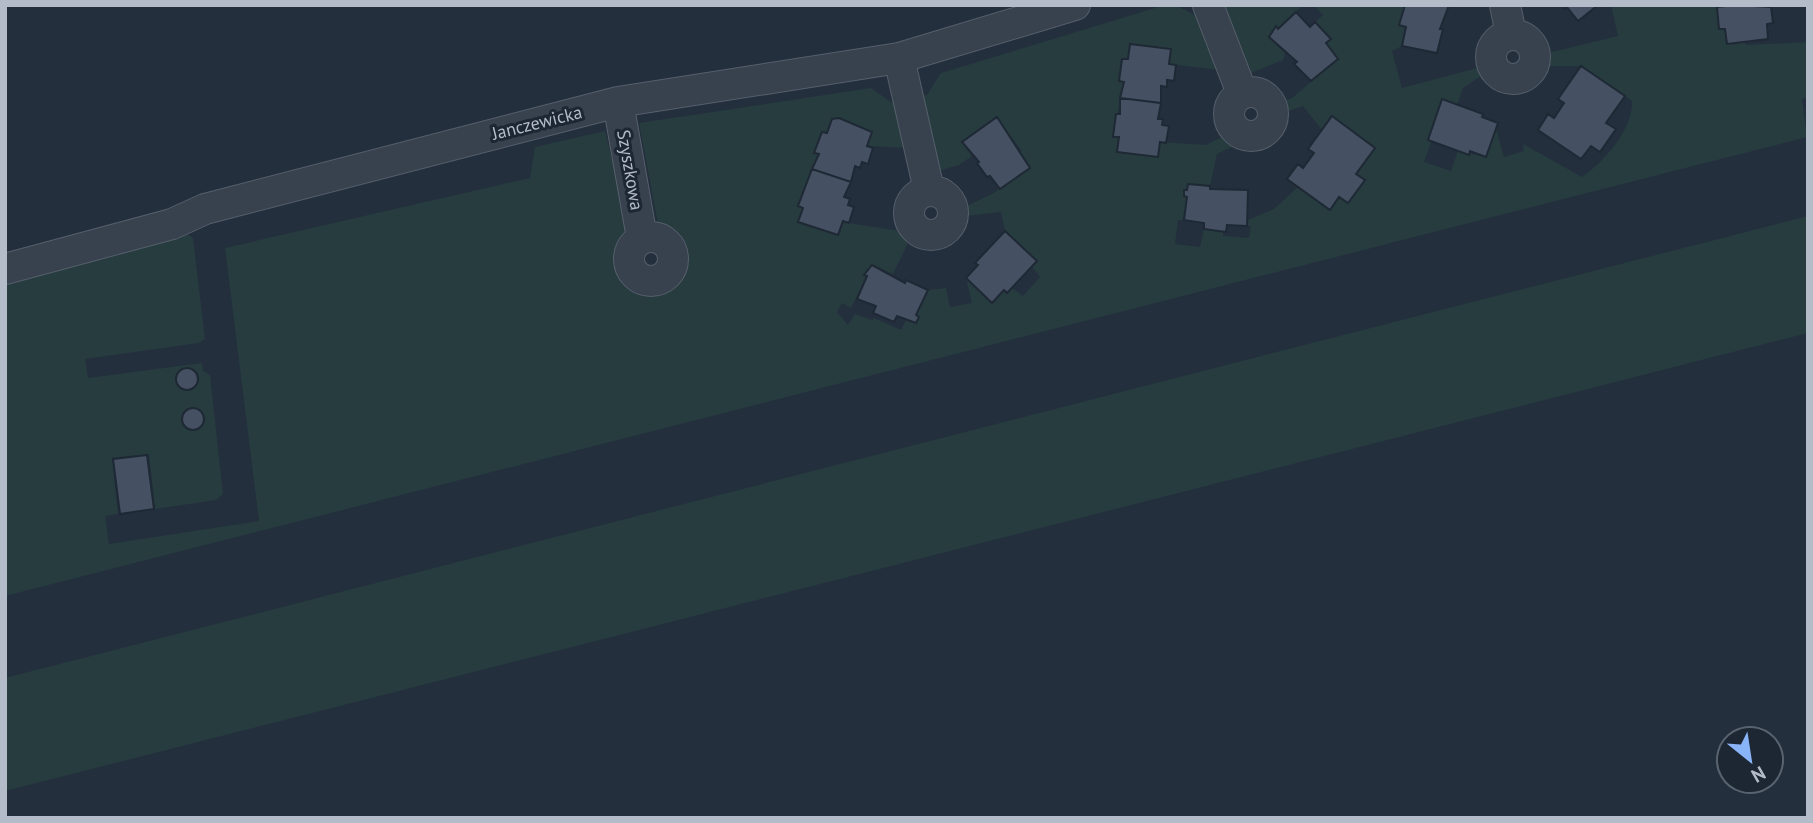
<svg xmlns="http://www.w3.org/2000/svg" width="1813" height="823" viewBox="0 0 1813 823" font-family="'PT Sans',sans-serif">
<rect width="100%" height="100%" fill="#242f3e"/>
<path fill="#263c3f" d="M1165,5H1175L1197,16L1220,70L1169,64L1171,49L1130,44L1128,59H1122L1119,81L1124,82L1113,136L1119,137L1117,152L1158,157L1160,142L1206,145L1228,134L1238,144L1217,154L1210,186L1188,184L1187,190H1184V196L1187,197L1184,220H1178L1175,244L1200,247L1204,229L1223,231V236L1249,238L1251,226H1247L1248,220L1274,209L1298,187L1330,210L1339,197L1348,203L1364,181L1356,174L1375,147L1332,116L1322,130L1303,106L1286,112L1284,101L1292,98L1338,59L1326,43L1330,38L1315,22L1323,15L1314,5H1405L1399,24L1406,27L1402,46L1392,51L1402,88L1481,67L1484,74L1463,88L1457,105L1428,140L1431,142L1424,162L1451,171L1458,151L1486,157L1496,129L1504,157L1524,151L1523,144L1582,177C1605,161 1633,129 1632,101L1581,66H1545L1548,53L1618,36L1611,5H1717L1719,29H1725L1734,45L1744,42L1747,45C1769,43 1787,44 1808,42V97L1802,99L1807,137L5,596V274L186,233L193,238L205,339L199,343L85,359L88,378L202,363L203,371L210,375L223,494L216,500L155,509L149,454L112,458L118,514L105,516L109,544L259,521L225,248L530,178L535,147L605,131L629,228L614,259L617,277C669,319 724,257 658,224L639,123L871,88L891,102L897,101L909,148L867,146L847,121L832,119L827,133L822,132L815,153L819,154L798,206L849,223L900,231L908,243L893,274L872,265L870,270L867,269L864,275L867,276L851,308L842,303L837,312L848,325L855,314L872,320L874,318L901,330L906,320L916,323L919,317L916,315L928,290L946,288L950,307L972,303L966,278L992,303L1004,290L1012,288L1023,296L1040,277L1005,231L1001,212L966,216L964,207L992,194L1029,168L1019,154L1022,151L996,117L962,142L972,156L959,165L938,171L921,96L927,95L941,73Z
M1231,5H1303L1278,29L1276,27L1269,37L1285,53L1283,60L1251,73L1226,7Z
M1808,216V333L5,791V678Z"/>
<path fill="#455162" stroke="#1f2835" stroke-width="2" d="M1405,5H1449L1440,29H1443L1437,53L1402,46L1406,27L1399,25Z
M1562,5H1598L1578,21L1567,7L1564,9Z
M1735,5L1771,7L1773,23L1767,24L1768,39L1727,44L1725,29H1719L1717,7Z
M1296,12L1310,27L1315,22L1331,39L1326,43L1338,59L1311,81L1294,64L1297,62L1269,37L1276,26L1278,29Z
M1130,44L1171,49L1169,64L1176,65L1174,81L1167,80V87L1161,86V103L1120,98L1124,82L1119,81L1122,59H1128Z
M1581,66L1625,96L1606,123L1616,129L1600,152L1591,146L1581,159L1538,130L1548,114L1554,118L1564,103L1558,99Z
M1120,98L1161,103L1158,119H1163L1162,125L1169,126L1166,143L1160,142L1158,157L1117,152L1119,137H1113L1116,114H1120Z
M1442,99L1483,114L1482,117L1498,123L1486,157L1470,151L1469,155L1428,140Z
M1332,116L1375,148L1356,174L1365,180L1348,203L1339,197L1330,210L1287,179L1298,164L1303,168L1314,153L1308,149Z
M997,117L1030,168L1000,189L990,176L987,177L977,163L979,162L962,142Z
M839,118L872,132L867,146L873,148L868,164L862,162L860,168L855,166L851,182L812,169L819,154L814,153L822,132L827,133L832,119Z
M812,169L851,182L844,197L850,199L848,205L854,207L849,223L843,221L838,235L798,222L803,208L798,206Z
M1188,184L1210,186V189L1248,190L1247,226L1227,225L1226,232L1204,229V223L1184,220L1187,197L1184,196V190H1187Z
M1005,231L1037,261L1007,293L1004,290L992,303L966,278L978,265L975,263Z
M872,265L905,283L906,280L928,290L916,315L919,317L916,323L897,316L894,322L873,313L876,306L857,299L867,276L864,275Z
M176 379a11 11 0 1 1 22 0a11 11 0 1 1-22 0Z
M182 419a11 11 0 1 1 22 0a11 11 0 1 1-22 0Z
M147,455L154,509L120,514L113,459Z"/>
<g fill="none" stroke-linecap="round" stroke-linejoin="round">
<defs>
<path id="minor" d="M1208,5L1242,93
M1505,5L1511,34
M1491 57a22 22 0 1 1 44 0a22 22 0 1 1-44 0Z
M899,58L929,190
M1229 114a22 22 0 1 1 44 0a22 22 0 1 1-44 0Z
M618,102L642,238
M909 213a22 22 0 1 1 44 0a22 22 0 1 1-44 0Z
M629 259a22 22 0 1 1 44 0a22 22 0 1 1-44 0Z
M5,269L172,224L205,209L618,102L899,58L1075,5"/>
</defs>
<use href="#minor" stroke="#565f6c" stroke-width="32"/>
<use href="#minor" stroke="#38414e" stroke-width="30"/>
</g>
<g text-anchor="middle" stroke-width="6" stroke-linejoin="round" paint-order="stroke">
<g font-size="18" fill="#b4bcc9" stroke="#1d2633">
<text transform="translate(537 123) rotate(-14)" y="6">Janczewicka</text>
<text transform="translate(630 170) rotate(80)" y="6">Szyszkowa</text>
</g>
</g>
<rect width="1813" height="823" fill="none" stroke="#b4bcc9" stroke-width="14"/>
<g transform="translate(1750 760) rotate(150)"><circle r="33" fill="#1d2633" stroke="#59626f" stroke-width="2"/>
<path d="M0-5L12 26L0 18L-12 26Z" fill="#8ab4f8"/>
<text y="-10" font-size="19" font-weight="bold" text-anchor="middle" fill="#b4bcc9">N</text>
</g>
</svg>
